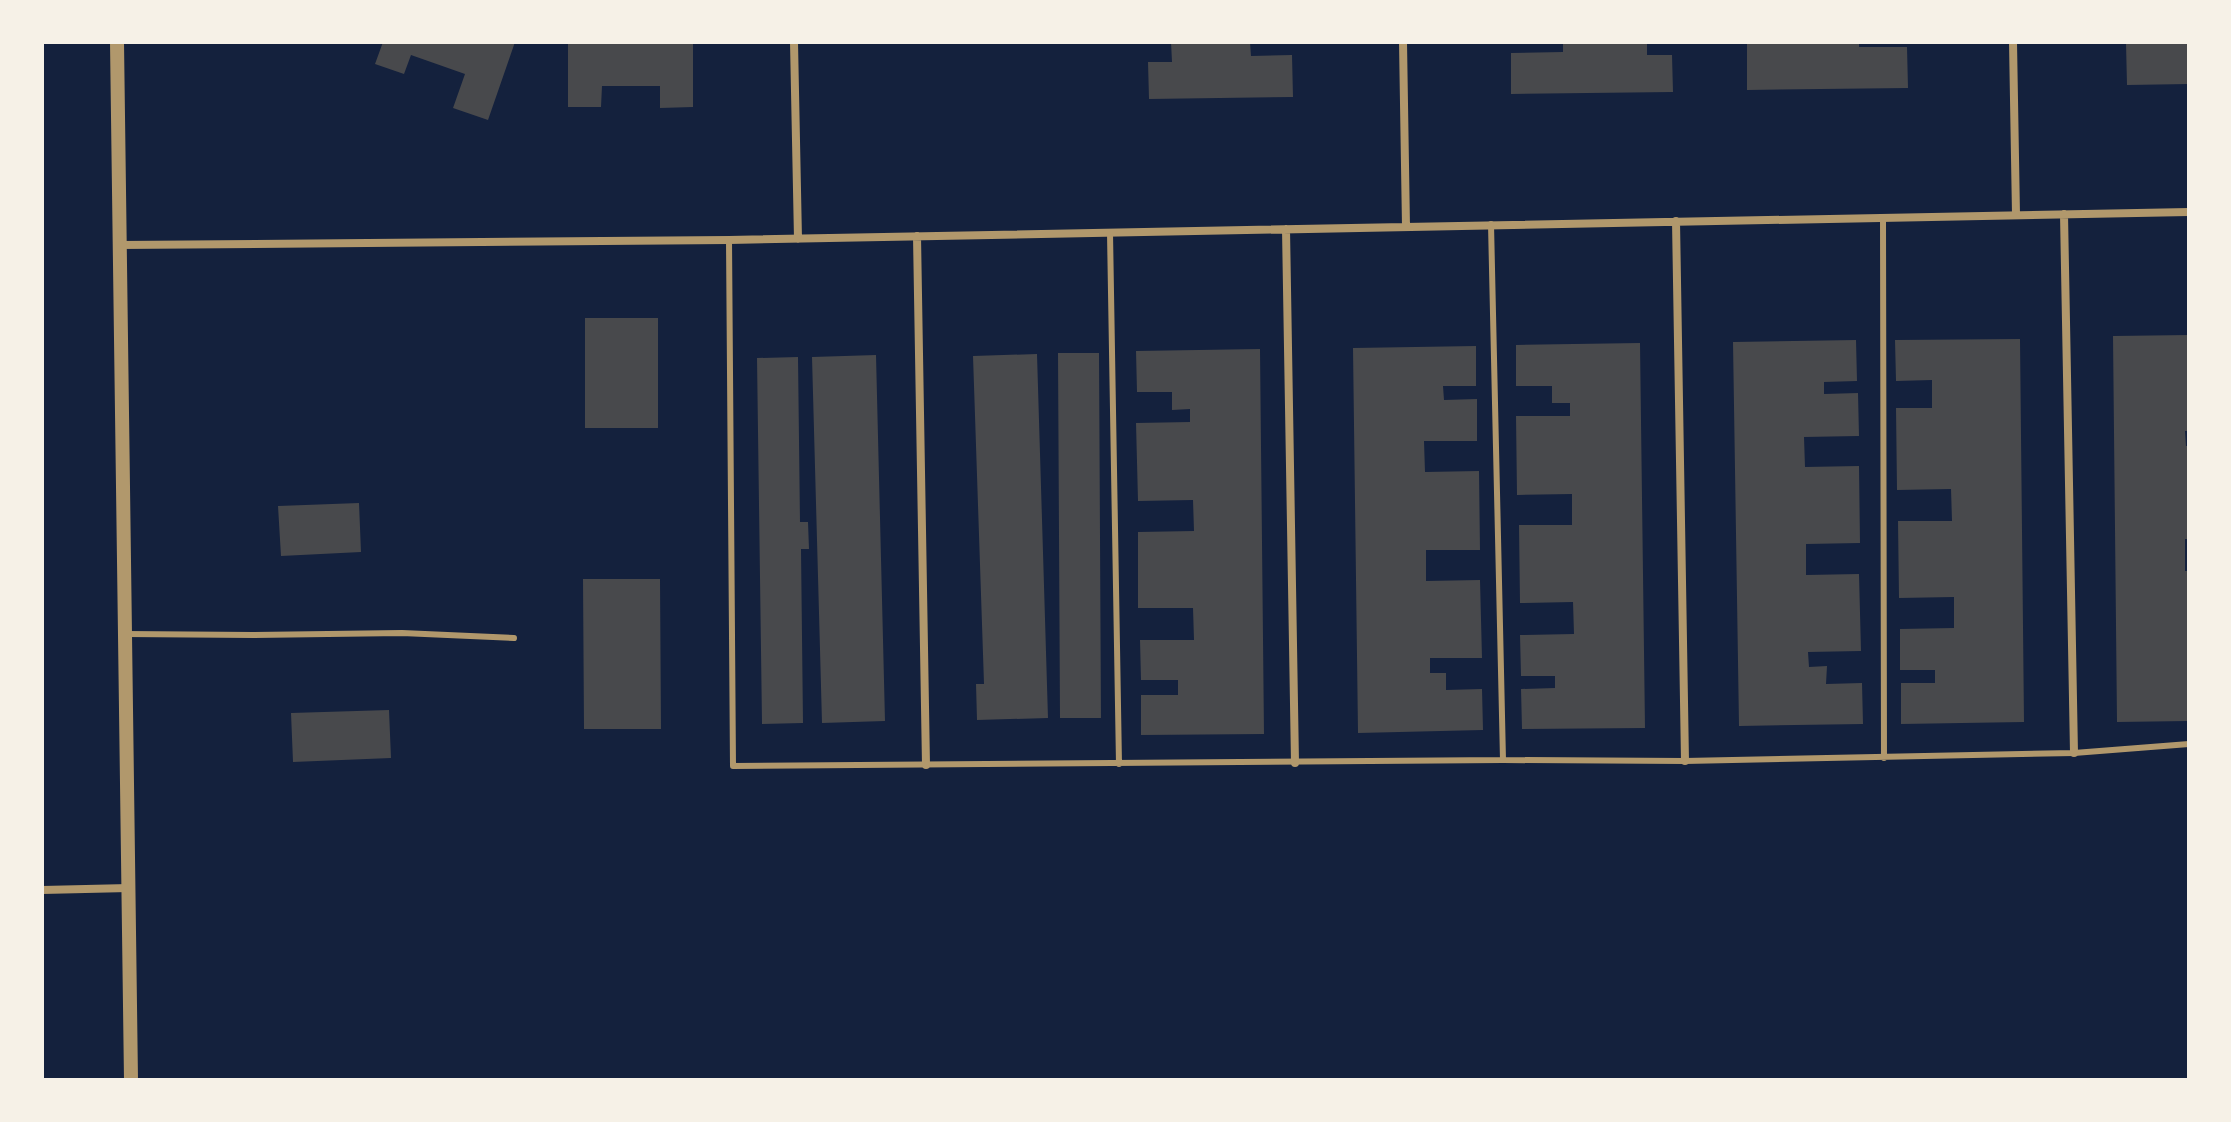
<svg xmlns="http://www.w3.org/2000/svg" width="2231" height="1122" viewBox="0 0 2231 1122" font-family="Quicksand,sans-serif">
<rect width="100%" height="100%" fill="#14213d"/>
<path fill="#48494c" d="M383,42H515L488,120L453,108L465,74L411,55L404,74L375,64Z
M568,42H693V107L660,108V86H602L601,107H568Z
M1171,42H1250L1251,56L1292,55L1293,97L1149,99L1148,62H1172Z
M1563,42H1647V55H1672L1673,92L1511,94V53L1563,52Z
M1747,42H1859V47H1907L1908,88L1747,90Z
M2189,42V84L2127,85L2126,43Z
M585,318H658V428H585Z
M2189,335V431H2185L2186,446H2189V539H2185V571H2189V721L2117,722L2113,336Z
M2020,339L2024,722L1901,724V683H1935V670H1900V629L1954,628V597L1899,598L1898,521H1952L1951,489L1897,490L1896,408H1932V380L1896,381L1895,340Z
M1856,340L1857,381L1824,382V394L1858,393L1859,436L1804,437L1805,467L1859,466L1860,543L1806,544V575L1859,574L1861,651L1808,652L1809,667L1827,666L1826,684L1862,683L1863,724L1739,726L1733,342Z
M1640,343L1645,728L1522,729L1521,689L1555,688V676H1521L1520,635L1574,634L1573,602L1520,603L1519,525H1572V494L1517,495L1516,416H1570V403H1552V386H1516V345Z
M1476,346V386H1443L1444,400L1477,399V441H1424L1425,472L1479,471L1480,550H1426V581L1480,580L1482,658H1430V673H1446V690L1482,689L1483,730L1358,733L1353,348Z
M1260,349L1264,734L1141,735V695H1178V680H1141L1140,640H1194L1193,608H1138V532L1194,531L1193,500L1138,501L1136,423L1190,422V409L1172,410V392H1137L1136,351Z
M1058,353H1099L1101,718H1060Z
M1037,354L1048,718L977,720L976,684H984L973,356Z
M876,355L885,721L822,723L812,357Z
M798,357L800,522H808L809,549H801L803,723L762,724L757,358Z
M359,503L361,552L281,556L278,506Z
M583,579H660L661,729H584Z
M389,710L391,758L293,762L291,713Z"/>
<g fill="none" stroke-linecap="round" stroke-linejoin="round">
<path stroke="#b1986c" stroke-width="6" d="M1883,218L1884,758
M1491,224L1503,760
M1110,233L1119,764
M729,240L733,766L1503,760L1685,761L2074,753L2189,744
M125,634L253,635L402,633L514,638"/>
<path stroke="#b1986c" stroke-width="8" d="M794,42L798,239
M1403,42L1406,227
M2013,42L2016,215
M2064,214L2074,753
M1676,221L1685,761
M1286,229L1295,763
M917,236L926,765
M119,245L729,240L2189,212
M42,890L129,888"/>
<path stroke="#b1986c" stroke-width="14" d="M117,42L131,1080"/>
</g>
<rect width="2231" height="1122" fill="none" stroke="#f6f1e7" stroke-width="88"/>
</svg>
